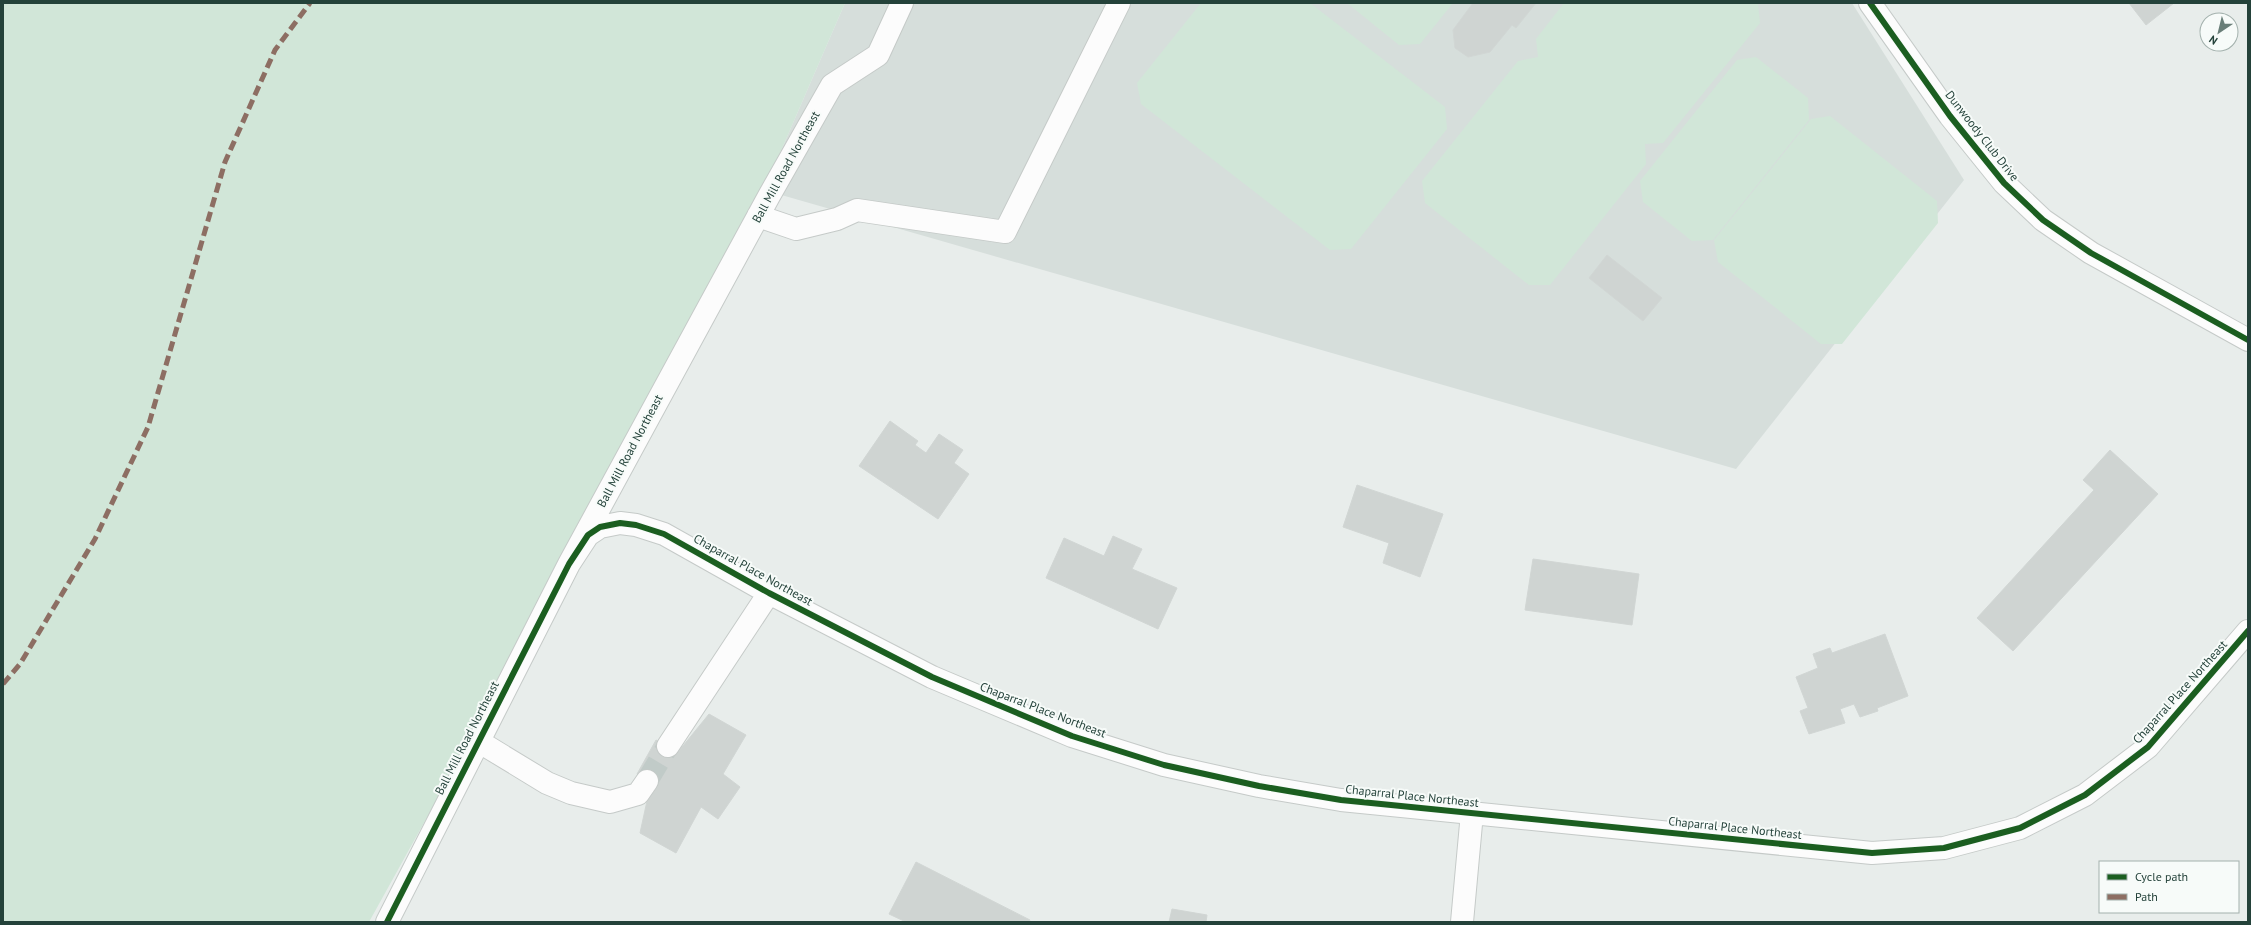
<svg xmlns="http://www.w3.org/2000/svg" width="2251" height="925" viewBox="0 0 2251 925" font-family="'PT Sans',sans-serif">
<rect width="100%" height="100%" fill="#e8edeb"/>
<path fill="#d6dedb" d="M845,3H1852L1964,180L1736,469L764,190Z"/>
<path fill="#d1e6d8" d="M3,3H845L764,190L600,505L369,922H3Z
M1201,3H1310L1445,107L1447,129L1351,249L1330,250L1141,104L1137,83Z
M1347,3H1453L1420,44L1399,45Z
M1564,3H1758L1760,23L1663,143L1645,144L1646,164L1550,285H1529L1425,203L1422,181L1518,61L1538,57L1536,39Z
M1756,57L1808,98L1809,120L1713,240L1692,241L1643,202L1640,181L1737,60Z
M1830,116L1937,201L1938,223L1842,344H1821L1718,262L1714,240L1811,119Z"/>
<path fill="#cfd4d2" stroke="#d1d6d4" d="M1473,3H1536L1516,28L1512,25L1490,52L1468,57L1455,48L1453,30Z
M2129,3H2174L2146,25Z
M1607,255L1662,298L1643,321L1589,278Z
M890,421L918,441L915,445L926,453L939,434L963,450L954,463L969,474L938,519L859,466Z
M2110,450L2158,494L2013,651L1977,618L2094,490L2083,480Z
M1357,485L1443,514L1420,577L1383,563L1389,543L1343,527Z
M1113,536L1142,549L1132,569L1177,588L1158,629L1046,578L1064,538L1104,556Z
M1533,559L1639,574L1632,625L1525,610Z
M1885,634L1908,696L1877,708L1878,711L1860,717L1854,704L1840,709L1845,723L1809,734L1800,711L1808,708L1796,677L1818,668L1813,654L1830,648L1832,653Z
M709,714L746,735L723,774L740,787L718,819L701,807L676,853L640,833L647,801L658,786L637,774L656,740L678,752Z
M916,862L1030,920L1029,922H906L889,914Z
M1172,909L1207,915L1206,922H1169Z"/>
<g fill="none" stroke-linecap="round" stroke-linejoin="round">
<path stroke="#c1cbc8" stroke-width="22" stroke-dasharray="22 11" stroke-linecap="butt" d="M647,781L668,746"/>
<defs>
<path id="minor" d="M1870,3L1950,116L2004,183L2043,220L2091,253L2248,340
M758,216L796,229L837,219L857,210L1005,232L1119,3
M569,564L588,535L600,527L620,523L636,525L664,534L769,593L932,677L1072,736L1164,765L1259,786L1341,800L1872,853L1944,848L2020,828L2085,795L2148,747L2248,631
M478,741L547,783L571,793L610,802L638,794L647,781
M668,746L769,593
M387,922L569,564L769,196L832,85L878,55L902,3
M1462,922L1472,813"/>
</defs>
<use href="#minor" stroke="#c5cac8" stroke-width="24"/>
<use href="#minor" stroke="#fcfcfc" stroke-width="22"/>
<path stroke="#8d6e63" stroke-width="5" stroke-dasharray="10 5" stroke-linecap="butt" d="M3,684L20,664L95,539L148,427L225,162L275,50L310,3"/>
<defs>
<path id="cycleway" d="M1870,3L1950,116L2004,183L2043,220L2091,253L2248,340
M387,922L569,564L588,535L600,527L620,523L636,525L664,534L769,593L932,677L1072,736L1164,765L1259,786L1341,800L1872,853L1944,848L2020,828L2085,795L2148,747L2248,631"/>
</defs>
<use href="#cycleway" stroke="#f7fbf9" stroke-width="8"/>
<use href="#cycleway" stroke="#1b5e20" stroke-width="6"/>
</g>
<g text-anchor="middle" stroke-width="4" stroke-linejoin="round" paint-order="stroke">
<g font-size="12" fill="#24423a" stroke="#f7fbf9">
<text transform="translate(1982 136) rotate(52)" y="4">Dunwoody Club Drive</text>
<text transform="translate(786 167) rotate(-61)" y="4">Ball Mill Road Northeast</text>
<text transform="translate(630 451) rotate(-62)" y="4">Ball Mill Road Northeast</text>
<text transform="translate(753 570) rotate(29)" y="4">Chaparral Place Northeast</text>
<text transform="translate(2180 692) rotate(-48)" y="4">Chaparral Place Northeast</text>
<text transform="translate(1043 710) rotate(21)" y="4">Chaparral Place Northeast</text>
<text transform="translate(467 738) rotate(-63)" y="4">Ball Mill Road Northeast</text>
<text transform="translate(1412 796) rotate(6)" y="4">Chaparral Place Northeast</text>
<text transform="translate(1735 828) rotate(6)" y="4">Chaparral Place Northeast</text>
</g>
</g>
<rect width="2251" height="925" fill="none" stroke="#24423a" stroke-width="8"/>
<rect x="2099" y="861" width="140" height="52" fill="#f7fbf9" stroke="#a3b1ad"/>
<rect x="2107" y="874" width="20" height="6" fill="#1b5e20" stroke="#a3b1ad"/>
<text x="2135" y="881" font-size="12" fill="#24423a">Cycle path</text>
<rect x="2107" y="894" width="20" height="6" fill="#8d6e63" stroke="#a3b1ad"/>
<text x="2135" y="901" font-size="12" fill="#24423a">Path</text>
<g transform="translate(2219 32) rotate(215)"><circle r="19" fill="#f7fbf9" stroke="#a3b1ad"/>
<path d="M0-3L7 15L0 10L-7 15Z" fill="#697e78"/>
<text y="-6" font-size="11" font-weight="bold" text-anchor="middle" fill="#24423a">N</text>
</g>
</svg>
